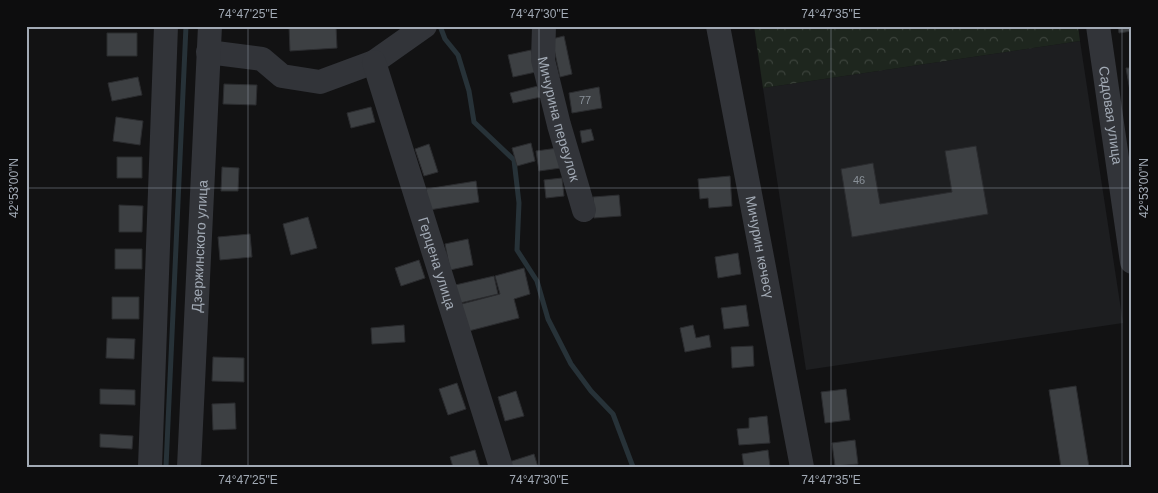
<svg xmlns="http://www.w3.org/2000/svg" width="1158" height="493" viewBox="0 0 1158 493" font-family="Arial,sans-serif">
<defs>
<pattern id="park-crowns" width="20" height="18" patternUnits="userSpaceOnUse" patternTransform="scale(1.25)"><rect width="20" height="18" fill="#1e261e"/><path d="M2 6a3 3 0 1 1 6 0M12 15a3 3 0 1 1 6 0" fill="none" stroke="#3c433c"/></pattern>
</defs>
<rect width="100%" height="100%" fill="#121213"/>
<path fill="#1d1e20" d="M1080,41L1123,323L806,370L763,88Z"/>
<path fill="url(#park-crowns)" d="M754,26H1078L1080,41L763,88Z"/>
<g fill="none" stroke-linecap="round" stroke-linejoin="round">
<path stroke="#273238" stroke-width="5" d="M440,26L445,39L458,55L469,91L474,122L514,160L519,203L517,250L537,281L548,319L571,364L591,391L613,414L633,467
M166,467L186,26"/>
</g>
<path fill="#3d4043" stroke="#2b2c2f" d="M289,26H336L337,48L290,51Z
M1118,26H1132V31L1119,33Z
M107,33H137V56H107Z
M564,36L572,74L560,77L552,39Z
M531,50L536,72L513,77L508,55Z
M1126,68H1132V91H1130Z
M138,77L142,95L112,101L108,83Z
M224,84L257,85L256,105L223,104Z
M538,86L541,97L513,103L510,93Z
M599,87L602,108L572,113L569,93Z
M371,107L375,122L351,128L347,113Z
M116,117L143,121L140,145L113,141Z
M591,129L594,140L582,143L580,131Z
M531,143L535,161L517,166L512,148Z
M429,144L438,172L424,176L415,149Z
M976,146L988,214L852,237L841,169L873,163L880,204L952,192L945,151Z
M558,148L561,168L539,171L536,151Z
M117,157H142V178H117Z
M222,167L239,168L238,191H221Z
M730,176L732,206L709,208L708,198L700,199L698,179Z
M562,178L564,196L546,198L544,180Z
M476,181L479,202L429,210L426,189Z
M619,195L621,216L594,218L593,197Z
M119,205L143,206L142,232H119Z
M308,217L317,248L291,255L283,224Z
M250,234L252,257L220,260L218,237Z
M468,239L473,265L450,270L445,244Z
M115,249H142V269H115Z
M738,253L741,274L718,278L715,257Z
M419,260L425,278L401,286L395,268Z
M524,268L530,294L514,299L519,318L461,333L454,306L500,294L495,276Z
M494,276L498,294L456,304L451,286Z
M112,297H139V319H112Z
M746,305L749,326L724,329L721,308Z
M404,325L405,342L372,344L371,328Z
M693,325L696,338L709,335L711,347L685,352L680,328Z
M107,338L135,339L134,359L106,358Z
M753,346L754,366L732,368L731,347Z
M213,357L244,358V382L212,381Z
M457,383L466,409L448,415L439,389Z
M1076,386L1089,467H1061L1049,390Z
M100,389L135,390V405L100,404Z
M846,389L850,420L825,423L821,392Z
M516,391L524,416L505,421L498,397Z
M235,403L236,429L213,430L212,404Z
M767,416L770,443L739,445L737,429L749,428V418Z
M100,434L133,436L132,449L100,447Z
M855,440L858,464L835,466L832,443Z
M475,450L480,467H453L450,457Z
M768,450L770,467H744L742,454Z
M534,454L538,467H511L509,462Z"/>
<g fill="none" stroke-linecap="round" stroke-linejoin="round">
<g stroke="#323439" stroke-width="24">
<path id="s1" d="M544,26L543,60L559,125L584,210"/>
<path id="s2" d="M718,26L802,467"/>
<path id="s3" d="M1098,26L1132,262"/>
<path d="M208,52L262,59L282,76L320,82L374,62L425,26"/>
<path id="s4" d="M374,62L501,467"/>
<path d="M150,467L166,26"/>
<path id="s5" d="M189,467L210,26"/>
</g>
</g>
<path fill="none" stroke="#a2aab5" stroke-width="1" stroke-opacity="0.45" d="M248,26V467M539,26V467M831,26V467M1122,26V467M26,188H1132"/>
<g text-anchor="middle" stroke-width="4.5" stroke-linejoin="round" paint-order="stroke">
<g font-size="11" fill="#899098">
<text x="585" y="104">77</text>
<text x="859" y="184">46</text>
</g>
<g font-size="14" fill="#a2aab5" stroke="#0d0d0e">
<text dy="5" stroke="none"><textPath href="#s3" startOffset="90">Садовая улица</textPath></text>
<text dy="5" stroke="none"><textPath href="#s1" startOffset="95">Мичурина переулок</textPath></text>
<text dy="5" stroke="none"><textPath href="#s2" startOffset="225">Мичурин көчөсү</textPath></text>
<text dy="5" stroke="none"><textPath href="#s5" startOffset="221">Дзержинского улица</textPath></text>
<text dy="5" stroke="none"><textPath href="#s4" startOffset="211">Герцена улица</textPath></text>
</g>
</g>
<rect width="1158" height="493" fill="none" stroke="#0d0d0e" stroke-width="55"/>
<rect x="28" y="28" width="1102" height="438" fill="none" stroke="#a2aab5" stroke-width="2"/>
<g font-size="12" text-anchor="middle" fill="#a2aab5">
<text x="248" y="18">74°47'25"E</text>
<text x="539" y="18">74°47'30"E</text>
<text x="831" y="18">74°47'35"E</text>
<text transform="translate(14 188) rotate(-90)" y="4">42°53'00"N</text>
<text transform="translate(1144 188) rotate(-90)" y="4">42°53'00"N</text>
<text x="248" y="484">74°47'25"E</text>
<text x="539" y="484">74°47'30"E</text>
<text x="831" y="484">74°47'35"E</text>
</g>
</svg>
